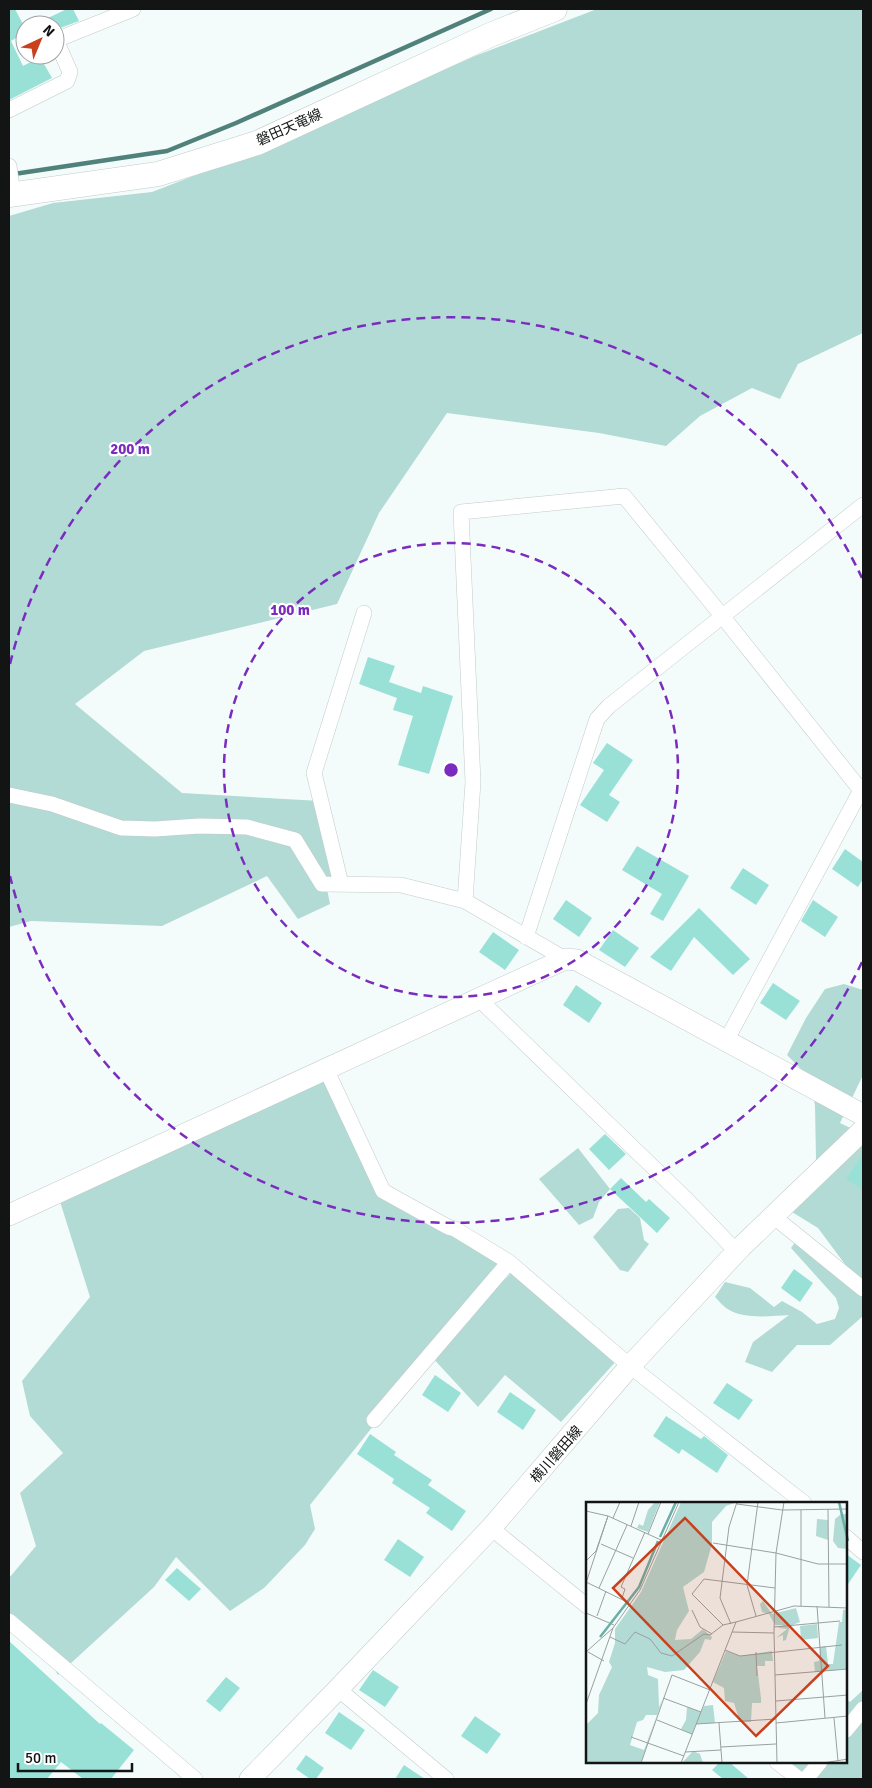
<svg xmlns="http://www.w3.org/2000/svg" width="872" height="1788" viewBox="0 0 872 1788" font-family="Signika,'Noto Sans JP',sans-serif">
<rect width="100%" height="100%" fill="#f4fcfb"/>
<path fill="#b1dbd4" d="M597,9H863V333L798,364L780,399L752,388L700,416L666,446L599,433L447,413L379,513L337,604L144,651L75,704L182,793L320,801L341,884H326L330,904L298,919L267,876L162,926L31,921L9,927V216L53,203L152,192L286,140L475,56Z
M844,984L863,990V1075L840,1123L863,1134V1316L830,1345H797L772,1372L745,1362L753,1342L789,1315C770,1316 743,1320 726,1308C722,1305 719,1301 715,1297L725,1282L750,1288L774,1307L782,1301L802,1312L817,1324L835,1319L839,1308L836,1298L791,1248L796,1241L862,1287L818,1228L792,1212L816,1159L815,1106L810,1078L787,1055L806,1018L825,989Z
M330,1077L384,1196L509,1262L439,1345L511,1273L618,1359L561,1422L505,1375L478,1407L430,1355L310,1505L315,1529L305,1545L264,1588L230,1611L176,1557L154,1587L58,1675L44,1651L9,1621V1578L36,1546L20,1493L63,1453L30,1416L22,1381L90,1297L57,1192Z
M578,1148L610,1189L599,1202L593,1218L579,1225L539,1179Z
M629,1208L640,1218L644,1240L649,1244L628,1272L620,1270L593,1237L618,1209Z
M863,1690V1779H798L777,1762H846V1699L850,1702Z"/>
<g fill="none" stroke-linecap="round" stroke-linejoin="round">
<path stroke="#50827b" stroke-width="4.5" d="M14,174L167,151L236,123L491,9"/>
</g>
<path fill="#99e1d7" d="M9,9H15L25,28V33L11,41L23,66L40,57L52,78L9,100Z
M67,9H73L79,21L55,30V25H52L48,18Z
M368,657L395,666L389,682L421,693L423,686L453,696L429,774L398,765L413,716L393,710L397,698L359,684Z
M607,743L633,760L609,795L620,802L607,822L580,805L604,770L593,763Z
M637,846L689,876L663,921L650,914L662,894L622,870Z
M845,849L863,862V879L858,887L832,869Z
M743,868L769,885L756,905L730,888Z
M566,900L592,918L579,937L553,919Z
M813,900L838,917L825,937L801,921Z
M699,908L750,959L733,975L694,937L671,971L650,957Z
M613,930L639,948L625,967L599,950Z
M493,932L519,950L505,970L479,952Z
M773,983L800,1001L786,1020L760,1003Z
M576,985L602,1003L589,1023L563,1005Z
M605,1134L626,1154L609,1170L589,1149Z
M863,1154V1190L846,1179Z
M621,1178L646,1202L649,1199L670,1218L657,1233L610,1189Z
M794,1269L813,1283L800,1302L781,1288Z
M435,1375L461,1393L448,1412L422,1395Z
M727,1383L753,1400L739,1420L713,1403Z
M510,1392L536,1410L523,1430L497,1412Z
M666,1416L701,1439L704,1436L728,1455L717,1473L682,1449L679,1454L653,1436Z
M370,1434L396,1452L394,1455L432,1480L428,1485L466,1511L452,1531L426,1513L430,1508L392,1483L394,1479L357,1454Z
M398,1539L424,1557L410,1577L384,1560Z
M846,1554L861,1565L846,1587Z
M177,1568L201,1589L189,1601L165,1580Z
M9,1641L100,1724L101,1723L134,1750L111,1779H83L61,1762L47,1779H9Z
M373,1670L399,1687L385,1707L359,1690Z
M226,1677L240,1688L220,1712L206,1701Z
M339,1712L365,1730L351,1750L325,1733Z
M475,1716L501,1734L487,1754L461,1736Z
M306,1755L324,1768L316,1779H310L296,1769Z
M720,1762H729L749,1779H723L712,1770Z
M404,1765L425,1779H395Z"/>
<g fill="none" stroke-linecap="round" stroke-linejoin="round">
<defs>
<path id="street" d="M9,110L67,81L70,72L56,40L133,9
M9,166L13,194
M9,795L52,804L121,828L155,829L199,826L247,827L295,840L322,884L401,885L465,901L565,959
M341,884L314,773L364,613
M465,901L473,782L461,512L624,496L723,617L863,793
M526,937L597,719L609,706L863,505
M479,999L687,1200L737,1252
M726,1041L861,790L863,788
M326,1069L383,1191L448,1227L455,1229L509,1262L630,1366L804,1503
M773,1216L863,1289
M374,1420L509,1262
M491,1528L587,1606
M846,1537L863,1552
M9,1621L195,1779
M338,1689L446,1779
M846,1730L863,1709
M777,1762L799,1779
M806,1779L820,1762"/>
<path id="secondary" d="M9,1215L565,959L577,960L863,1115
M250,1779L338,1689L491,1528L630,1366L741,1247L863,1130"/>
<path id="primary" d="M9,195L158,174L257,143L490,35L555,9"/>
</defs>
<use href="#street" stroke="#c3cbca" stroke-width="16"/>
<use href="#secondary" stroke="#c3cbca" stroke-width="22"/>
<use href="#primary" stroke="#c3cbca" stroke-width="25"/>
<use href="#street" stroke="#fff" stroke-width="15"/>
<use href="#secondary" stroke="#fff" stroke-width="21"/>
<use href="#primary" stroke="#fff" stroke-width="24"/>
</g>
<g fill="none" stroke="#7b2cbf" stroke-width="2.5" stroke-dasharray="9 6">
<circle cx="451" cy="770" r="227"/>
<path d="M862 962A454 454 0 0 1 10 876M10 664A454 454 0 0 1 862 578"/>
</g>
<g text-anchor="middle" stroke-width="4.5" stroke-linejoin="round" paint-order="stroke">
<g font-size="14" fill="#121514" stroke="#fff">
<text transform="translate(289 127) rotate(-24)" y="5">磐田天竜線</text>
<text transform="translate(556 1454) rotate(-49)" y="5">横川磐田線</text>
</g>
</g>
<g transform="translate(586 1502)">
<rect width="261" height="261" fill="#f4fcfb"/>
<path d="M69,0H74L62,30L51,26L53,22L57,24L62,8ZM95,0H151L140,4L126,20V42L118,70L97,85L103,109L91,128L89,138L105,137L117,127L126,135L125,138L119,137L114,150L98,168L79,170L61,165L62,173L72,177L73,205L77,196L55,261H0V223L12,211L13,193L26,165L23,160L29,141V127L55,90ZM60,213H71L58,248L44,243L51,220L57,218ZM255,12H261V47L252,46L247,39L249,17ZM231,17L242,18V38L230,34ZM177,99L186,112L210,106L214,120L204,124L200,138L197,139V133L190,136L201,127L192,126L198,123H189L183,112L176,110L174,102ZM261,107V167L229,170L228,160L233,159L234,145L240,144L242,162H247L253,120H256L257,108ZM231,122L232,136L215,138L214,124ZM140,149L154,154L186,149L187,159H179V164H171L175,196V201H166L165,220H154L148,201L139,199L138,186L127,180ZM127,203L129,221L110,222L106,232L95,227L100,218L101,205L115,210L118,204ZM107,249L114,252L117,261H96Z" fill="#b1dbd4" fill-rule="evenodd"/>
<path fill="none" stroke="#6ab0a7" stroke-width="2.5" d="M253,0L262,39M74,35L90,0M14,135L53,85L72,39"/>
<path fill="none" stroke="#9aa09f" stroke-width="1" d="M151,2L196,8L262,7M242,7L243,105M215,8V104M0,9L22,14L75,38M27,16L34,0M45,24L53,0M62,32L75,0M127,41L190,51L232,62H262M15,42L47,56M0,59L10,49L22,14M0,80L43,101M0,81L22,14M13,86L41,23M36,96L39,87L35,85L59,30M231,104L239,216M106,108L114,125L126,132M0,111L28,123M11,114L20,89M170,114L161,83L172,0M145,122L134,96L143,25L151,0M137,123L106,92L118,77L189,86M188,125L254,119M146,130L188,131M24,135L39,142L49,130L64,137L75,151L86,154L118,132L124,133L137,123L150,120M139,148L154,154L256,143M0,150L27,126L54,88L93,0M2,150L18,159M170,150L171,174M189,173L262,167M77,196L115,210M190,199L262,193M0,202L27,126M248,216L252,259M71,218L106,232M133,221L136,261M190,221L262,214M110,222L190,217M45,235L98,254M135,245L190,242M99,250L135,248M55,261L86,173L124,188M95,261L150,120L208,104L262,106M191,261L188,130L190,51L198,0M237,261L262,257"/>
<path fill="#c9401c" fill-opacity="0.15" stroke="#c9401c" stroke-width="2.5" d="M99,16L242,164L170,234L27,86Z"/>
<rect width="261" height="261" fill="none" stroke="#121514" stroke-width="2.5"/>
</g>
<circle cx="451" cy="770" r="8" fill="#7b2cbf" stroke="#fff" stroke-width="2.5"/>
<g font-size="15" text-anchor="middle" font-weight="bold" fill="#7b2cbf" stroke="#fff" stroke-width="4.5" stroke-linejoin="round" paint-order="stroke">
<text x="130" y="454">200 m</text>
<text x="290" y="615">100 m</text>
</g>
<rect width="872" height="1788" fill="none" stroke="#121514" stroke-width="20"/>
<g transform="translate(40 40) rotate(44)"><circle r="24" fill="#ffffff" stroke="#a0a1a1"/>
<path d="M0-4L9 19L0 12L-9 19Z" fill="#c9401c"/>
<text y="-8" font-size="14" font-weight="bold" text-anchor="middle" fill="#121514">N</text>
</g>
<path d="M18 1763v8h114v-8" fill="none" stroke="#121514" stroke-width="2.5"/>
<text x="25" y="1763" font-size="15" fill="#121514" stroke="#ffffff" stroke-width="4" paint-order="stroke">50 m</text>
</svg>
